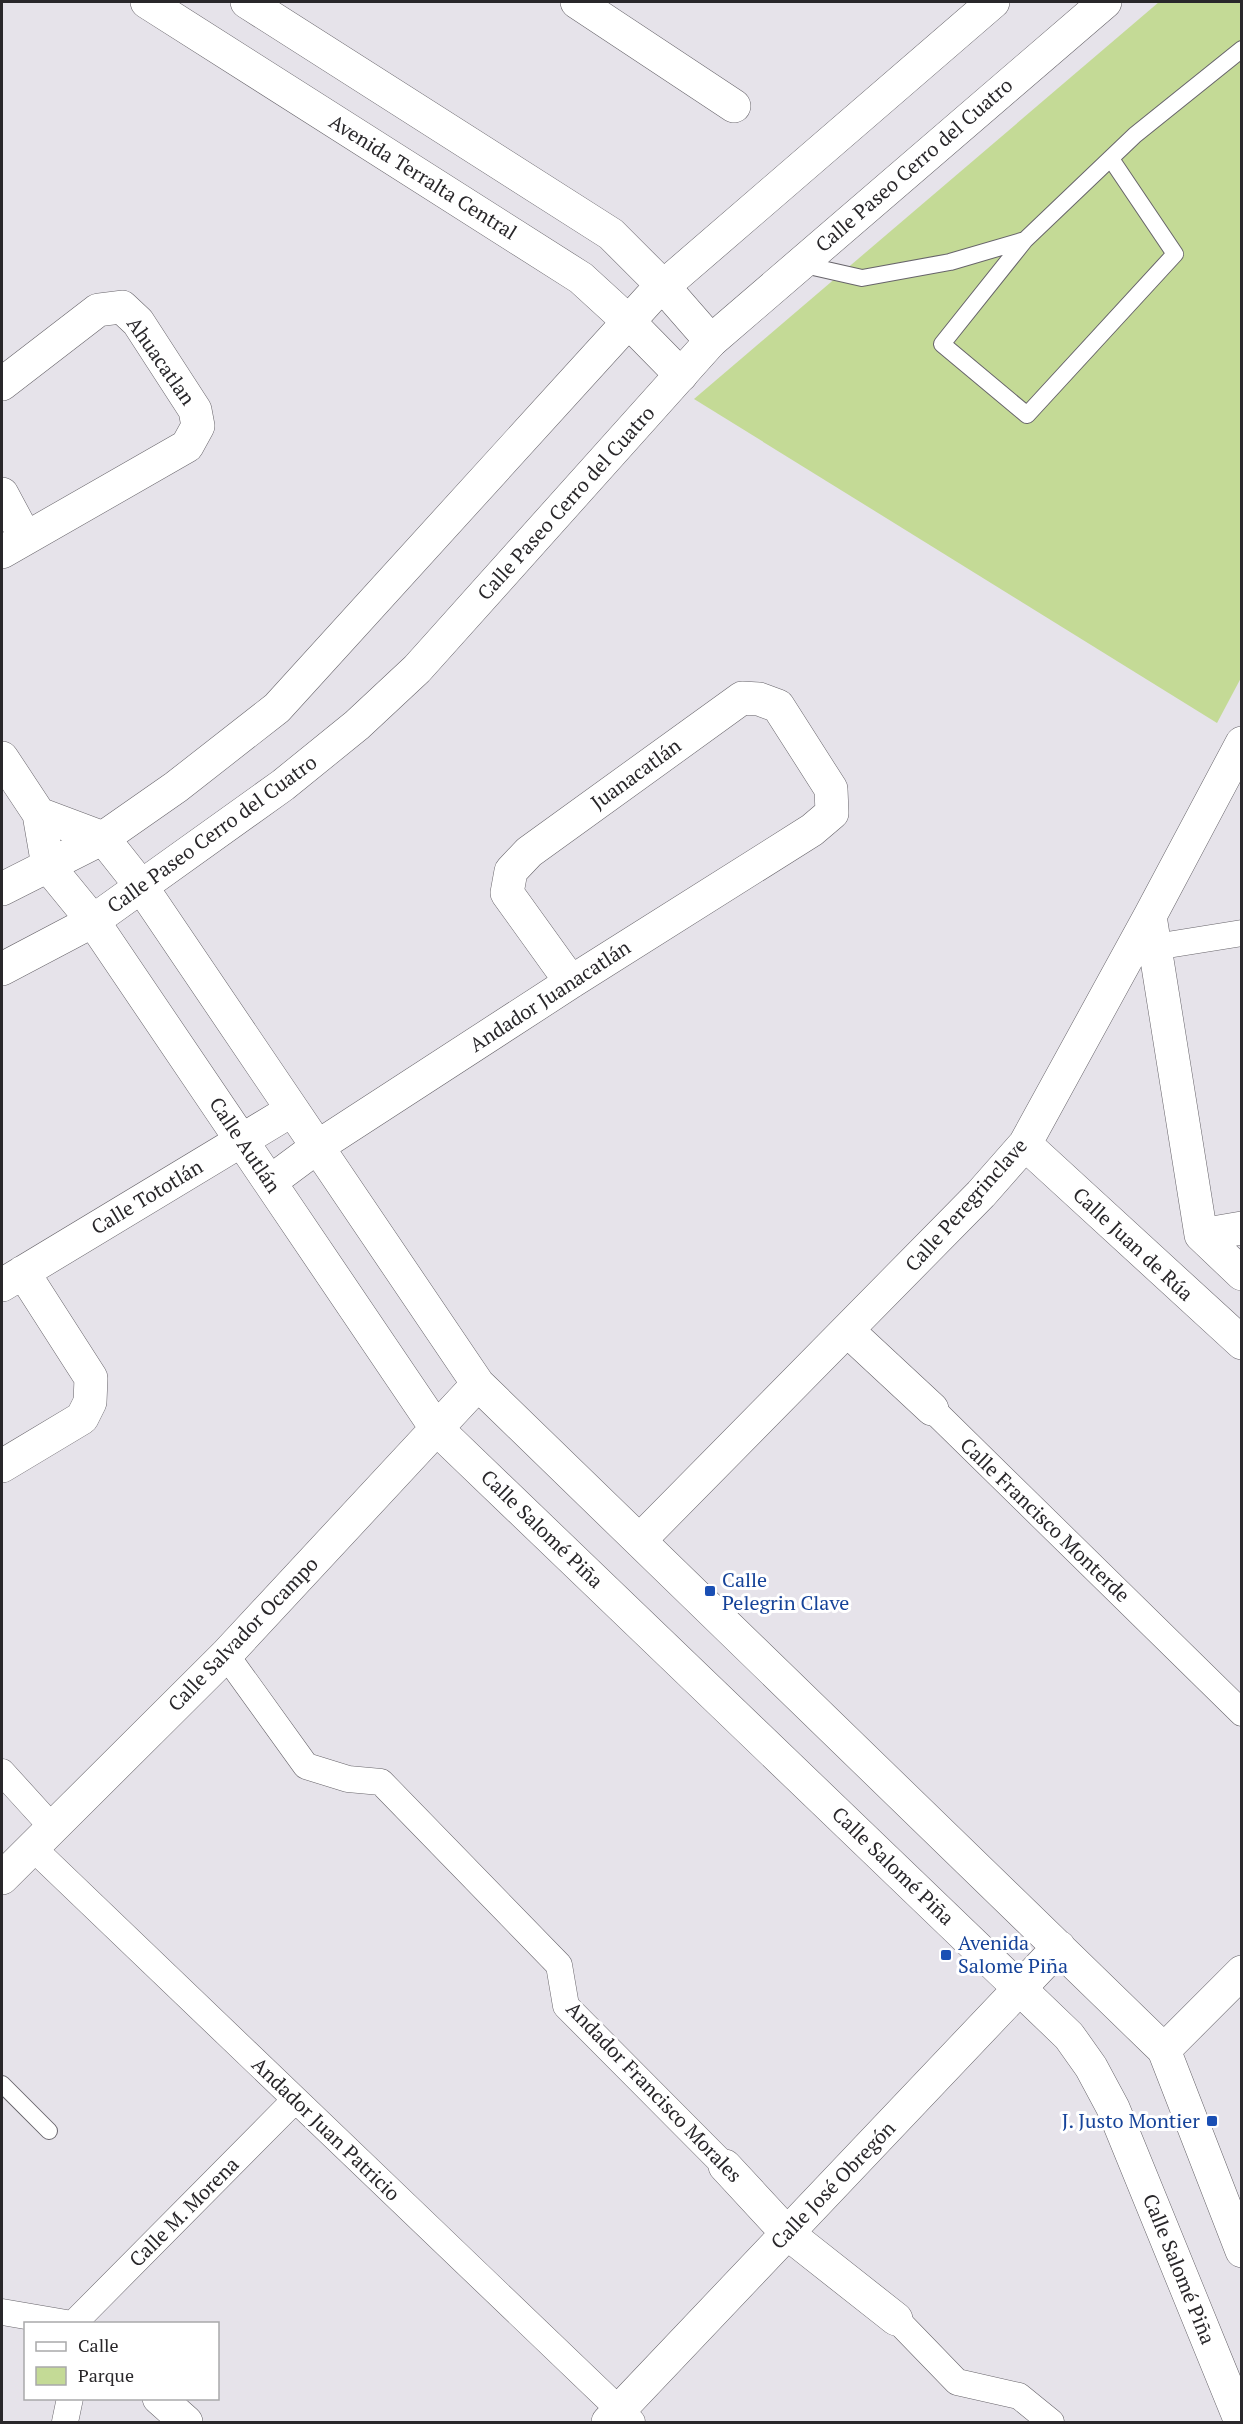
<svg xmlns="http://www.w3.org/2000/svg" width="1243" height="2424" viewBox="0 0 1243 2424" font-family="'PT Serif',serif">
<rect width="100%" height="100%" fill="#e6e3ea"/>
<path fill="#c4da96" d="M1159,2H1241L1242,676L1217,723L694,399Z"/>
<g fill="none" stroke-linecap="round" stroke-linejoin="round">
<defs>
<path id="service" d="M1111,159L1175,254L1027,415L942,344L1025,240L1135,135L1242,49
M800,264L862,278L950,262L1025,240
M2,2084L49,2131"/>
<path id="pedestrian" d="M1155,947L1242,933
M932,1409L1242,1713
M226,1655L306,1766L348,1779L381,1782L559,1965L566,2006L725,2166
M2,1772L52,1827
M32,1847L632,2422
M2,2312L72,2324
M896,2319L957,2382L1019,2396L1051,2422
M73,2324L295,2100
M65,2422L70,2398"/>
<path id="minor" d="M147,2L581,278L628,321L681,375
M247,2L611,234L663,286L711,341
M577,2L734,106
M2,384L98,310L122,307L138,322L195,410L198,426L187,446L2,552
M2,494L25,537
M2,758L39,814L48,866L93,921L436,1428L1069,2036L1091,2067L1113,2108L1241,2422
M39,814L103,838L141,886L478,1384L1164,2050L1242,2251
M1150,916L1201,1235L1242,1274
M1025,1144L1242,1343
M270,1182L317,1147L571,982L812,830L832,813L831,789L778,706L759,699L742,698L529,852L511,871L507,893L571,982
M1201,1235L1242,1228
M2,1285L292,1110
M847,1330L932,1409
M2,1466L82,1418L90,1402L91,1378L23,1272
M640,1540L981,1194L1025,1144L1150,916L1242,743
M2,1878L226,1655L478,1384
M1164,2050L1242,1972
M725,2166L787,2233L896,2319
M159,2398L186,2422
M608,2422L1059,1947"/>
<path id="tertiary" d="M2,889L103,838L176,787L277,708L650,298L993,2
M2,969L93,921L283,785L357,725L417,669L711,341L1105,2"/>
</defs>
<use href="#service" stroke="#67646a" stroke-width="18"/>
<use href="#pedestrian" stroke="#67646a" stroke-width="27"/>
<use href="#minor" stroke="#67646a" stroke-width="34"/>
<use href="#tertiary" stroke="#67646a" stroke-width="34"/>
<use href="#service" stroke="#fff" stroke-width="16"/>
<use href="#pedestrian" stroke="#fff" stroke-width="26"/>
<use href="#minor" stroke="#fff" stroke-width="33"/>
<use href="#tertiary" stroke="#fff" stroke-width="33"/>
</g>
<g fill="#1a4fb4" stroke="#fff" stroke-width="2">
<rect x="704" y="1585" width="12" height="12" rx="3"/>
<rect x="940" y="1949" width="12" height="12" rx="3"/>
<rect x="1206" y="2115" width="12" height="12" rx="3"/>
</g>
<g text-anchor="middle" stroke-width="6" stroke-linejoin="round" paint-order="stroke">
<g font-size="20" fill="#29272a" stroke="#fff">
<text transform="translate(914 165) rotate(-41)" y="7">Calle Paseo Cerro del Cuatro</text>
<text transform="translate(423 177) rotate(32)" y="7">Avenida Terralta Central</text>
<text transform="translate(161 361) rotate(55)" y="7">Ahuacatlan</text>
<text transform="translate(566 503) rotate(-48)" y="7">Calle Paseo Cerro del Cuatro</text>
<text transform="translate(636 774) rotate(-36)" y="7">Juanacatlán</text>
<text transform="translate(212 834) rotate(-36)" y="7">Calle Paseo Cerro del Cuatro</text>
<text transform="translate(550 996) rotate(-33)" y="7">Andador Juanacatlán</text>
<text transform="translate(245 1145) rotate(56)" y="7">Calle Autlán</text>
<text transform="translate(147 1197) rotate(-31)" y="7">Calle Tototlán</text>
<text transform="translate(966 1205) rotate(-48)" y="7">Calle Peregrinclave</text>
<text transform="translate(1133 1244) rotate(43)" y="7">Calle Juan de Rúa</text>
<text transform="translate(1045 1520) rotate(44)" y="7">Calle Francisco Monterde</text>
<text transform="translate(542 1529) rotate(44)" y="7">Calle Salomé Piña</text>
<text transform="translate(243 1634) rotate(-46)" y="7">Calle Salvador Ocampo</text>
<text transform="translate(893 1866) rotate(44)" y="7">Calle Salomé Piña</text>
<text transform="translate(654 2092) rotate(46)" y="7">Andador Francisco Morales</text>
<text transform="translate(326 2129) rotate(44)" y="7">Andador Juan Patricio</text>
<text transform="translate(833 2185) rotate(-46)" y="7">Calle José Obregón</text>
<text transform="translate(184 2212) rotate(-45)" y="7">Calle M. Morena</text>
<text transform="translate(1179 2269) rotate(68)" y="7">Calle Salomé Piña</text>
</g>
<g font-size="20" fill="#164399" stroke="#fff" text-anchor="start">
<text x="722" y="1587">Calle<tspan x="722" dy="23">Pelegrin Clave</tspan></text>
<text x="958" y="1950">Avenida<tspan x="958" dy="23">Salome Piña</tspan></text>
<text x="1200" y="2128" text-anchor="end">J. Justo Montier</text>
</g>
</g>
<rect width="1243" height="2424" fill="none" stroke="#29272a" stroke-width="6"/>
<rect x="24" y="2322" width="195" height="78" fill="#ffffff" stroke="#a9a9aa" stroke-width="1.5"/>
<rect x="36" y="2342" width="30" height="9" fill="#ffffff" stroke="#a9a9aa" stroke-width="1.5"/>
<text x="78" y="2352" font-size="18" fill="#29272a">Calle</text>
<rect x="36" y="2367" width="30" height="18" fill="#c4da96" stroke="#a9a9aa" stroke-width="1.5"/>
<text x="78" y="2382" font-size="18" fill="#29272a">Parque</text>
</svg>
